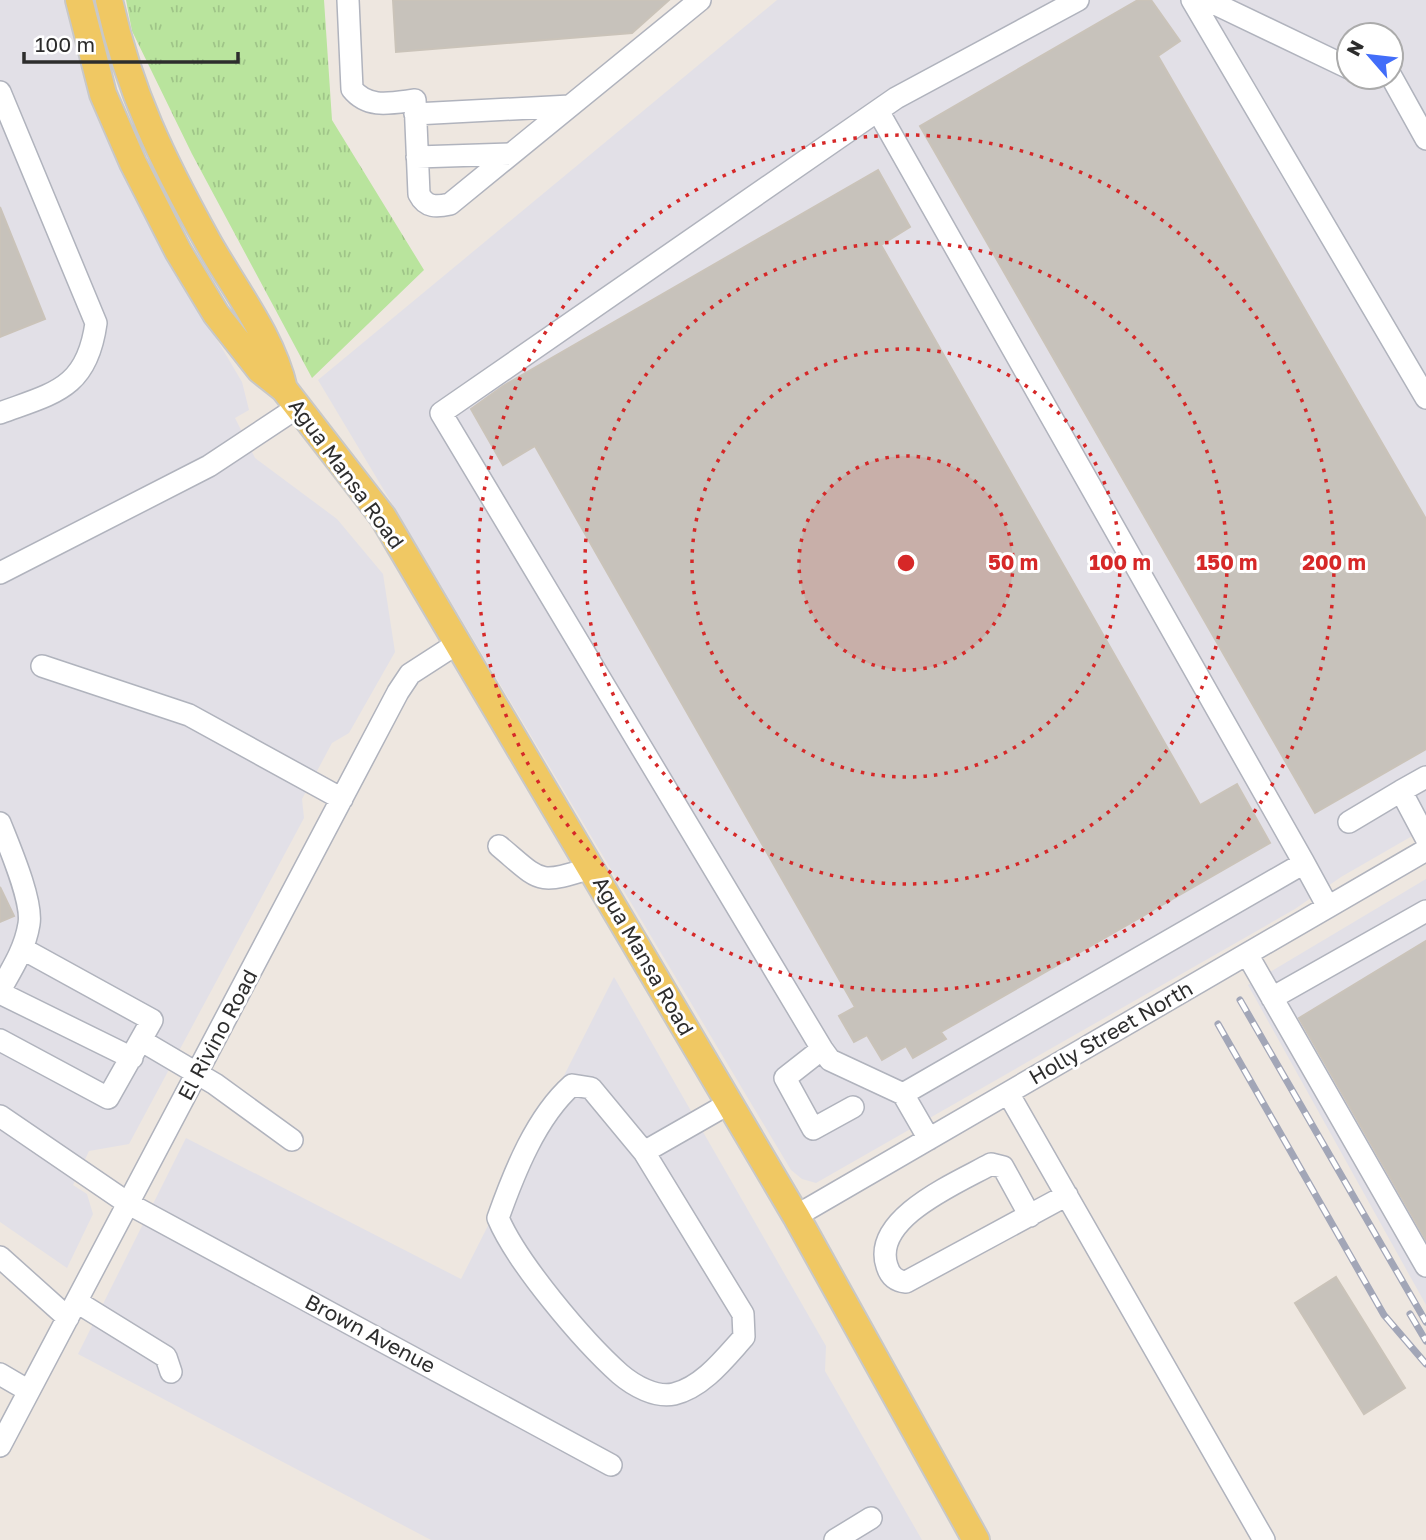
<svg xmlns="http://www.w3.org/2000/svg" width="1426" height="1540" viewBox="0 0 1426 1540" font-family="'Golos Text',sans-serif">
<defs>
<pattern id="grass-tufts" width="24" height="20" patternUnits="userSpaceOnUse" patternTransform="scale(1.75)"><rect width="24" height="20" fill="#b9e49d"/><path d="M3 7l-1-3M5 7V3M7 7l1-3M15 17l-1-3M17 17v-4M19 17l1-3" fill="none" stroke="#9fc488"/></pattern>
</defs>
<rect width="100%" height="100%" fill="#eee7e0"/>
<path fill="#e2e0e7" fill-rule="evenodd" d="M0,0H68L190,294L242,382L249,410L235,418L255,458L337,519L383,574L395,652L349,733L332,743L302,799L304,818L129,1144L89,1151L73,1185L87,1194L93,1214L67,1268L0,1222Z
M777,0H1426V828L1341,877L1295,909L816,1183L802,1179L791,1170L318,380ZM1349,35H1391V77H1349Z
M1426,879V1305L1248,985Z
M614,977L826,1346L825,1371L922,1540H431L78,1354L186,1138L461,1279Z"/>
<path fill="url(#grass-tufts)" d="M126,0H324L332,120L424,270L312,378L192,154L132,31Z"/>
<path fill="#c7c2bb" stroke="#cac3b9" stroke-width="2" d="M393,0H669L632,33L396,52Z
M1138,0H1151L1180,41L1158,56L1426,519V749L1315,813L920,126Z
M878,170L910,227L881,245L1200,805L1237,784L1270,843L941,1032L946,1039L913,1058L906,1046L882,1060L867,1035L854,1042L839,1016L855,1007L535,446L503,465L471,409L503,386Z
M0,207L45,319L0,337Z
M0,887L14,916L0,922Z
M1426,941V1240L1299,1018Z
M1336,1277L1405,1388L1364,1414L1295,1303Z"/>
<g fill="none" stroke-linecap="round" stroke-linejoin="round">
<defs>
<path id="minor" d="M348,0L352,89C368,109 391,103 415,100L419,194C426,208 437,207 450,204L700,0
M1192,0L1426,398
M1207,0L1349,68
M1391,76L1426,139
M0,92L96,323C87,389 54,393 0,413
M878,111L1304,863
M415,114L570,106
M417,157L511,154
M0,573L209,466L298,407
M42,666L189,715L342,799
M1426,777L1401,791L1426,838
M1349,822L1401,791
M0,823C9,846 33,901 29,924C25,949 12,969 0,990
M499,846C542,882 536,885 591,868
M1247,954L1426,1266
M0,993L132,1058
M1272,998L1426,911
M0,1040L108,1098L152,1020L23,949
M142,1041L215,1084L292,1140
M822,1049L785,1078L813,1129L853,1107
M1008,1093L1264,1540
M903,1094L1304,863L1328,907
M0,1116L129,1204L611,1465
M929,1139L903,1094L830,1060L822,1049L441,413L896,98L1078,0
M644,1152L743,1314L744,1337C725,1358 703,1387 674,1394C656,1398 634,1386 620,1374C583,1341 517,1263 498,1218C514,1173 536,1117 572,1085L591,1088L644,1152L728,1104
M796,1216L1426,850
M1030,1216L1003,1167L991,1164C959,1182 871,1218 887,1266C890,1276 896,1281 906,1282L1067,1195
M0,1257L68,1318
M77,1302L166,1357L171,1372
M0,1374L29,1391
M0,1446L398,692L410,674L458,643
M835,1540L871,1518"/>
<path id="major" d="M79,0L103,94L133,163L178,251L216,314L260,370L284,389L383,517L796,1216L976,1540
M109,0C129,92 163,161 208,242C235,290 272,336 284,389"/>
</defs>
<use href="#minor" stroke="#b0b3bd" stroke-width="24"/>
<use href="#major" stroke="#c8c8c8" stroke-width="30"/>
<use href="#minor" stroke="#fff" stroke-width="21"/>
<use href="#major" stroke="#f0c863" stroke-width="26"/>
<defs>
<path id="rail" d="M1240,1000L1426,1322
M1218,1024L1384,1315L1426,1364
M1410,1314L1426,1341"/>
</defs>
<use href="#rail" stroke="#a2a6b7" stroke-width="7"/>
<use href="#rail" stroke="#fff" stroke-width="4.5" stroke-dasharray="13" stroke-linecap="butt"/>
</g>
<circle cx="906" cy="563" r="107" fill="#d62828" fill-opacity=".12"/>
<g fill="none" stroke="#d62828" stroke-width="3.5" stroke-dasharray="3.5 7">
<circle cx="906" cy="563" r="107"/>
<circle cx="906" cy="563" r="214"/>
<circle cx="906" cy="563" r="321"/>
<circle cx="906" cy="563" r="428"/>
</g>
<g text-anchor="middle" stroke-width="6" stroke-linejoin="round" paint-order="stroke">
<g font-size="21" fill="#2d2d2d" stroke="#fff">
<text transform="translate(346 474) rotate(54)" y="7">Agua Mansa Road</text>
<text transform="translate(643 956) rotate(60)" y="7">Agua Mansa Road</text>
<text transform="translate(1111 1033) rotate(-30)" y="7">Holly Street North</text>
<text transform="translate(218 1035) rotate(-62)" y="7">El Rivino Road</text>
<text transform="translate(370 1334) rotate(28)" y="7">Brown Avenue</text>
</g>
</g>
<circle cx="906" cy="563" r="10" fill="#d62828" stroke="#fff" stroke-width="3.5"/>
<g font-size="21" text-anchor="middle" font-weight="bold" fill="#d62828" stroke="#fff" stroke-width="6" stroke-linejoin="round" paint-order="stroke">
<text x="1013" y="570">50 m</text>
<text x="1120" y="570">100 m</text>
<text x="1227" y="570">150 m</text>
<text x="1334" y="570">200 m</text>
</g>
<g transform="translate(1370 56) rotate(298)"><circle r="33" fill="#ffffff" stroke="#ababab" stroke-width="2"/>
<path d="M0-5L12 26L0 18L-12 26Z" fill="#426df9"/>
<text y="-10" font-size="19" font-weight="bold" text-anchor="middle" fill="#2d2d2d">N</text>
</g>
<path d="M24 52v10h214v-10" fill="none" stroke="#2d2d2d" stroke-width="3.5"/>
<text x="35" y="52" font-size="21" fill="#2d2d2d" stroke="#ffffff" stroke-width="5" paint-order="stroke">100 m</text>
</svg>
